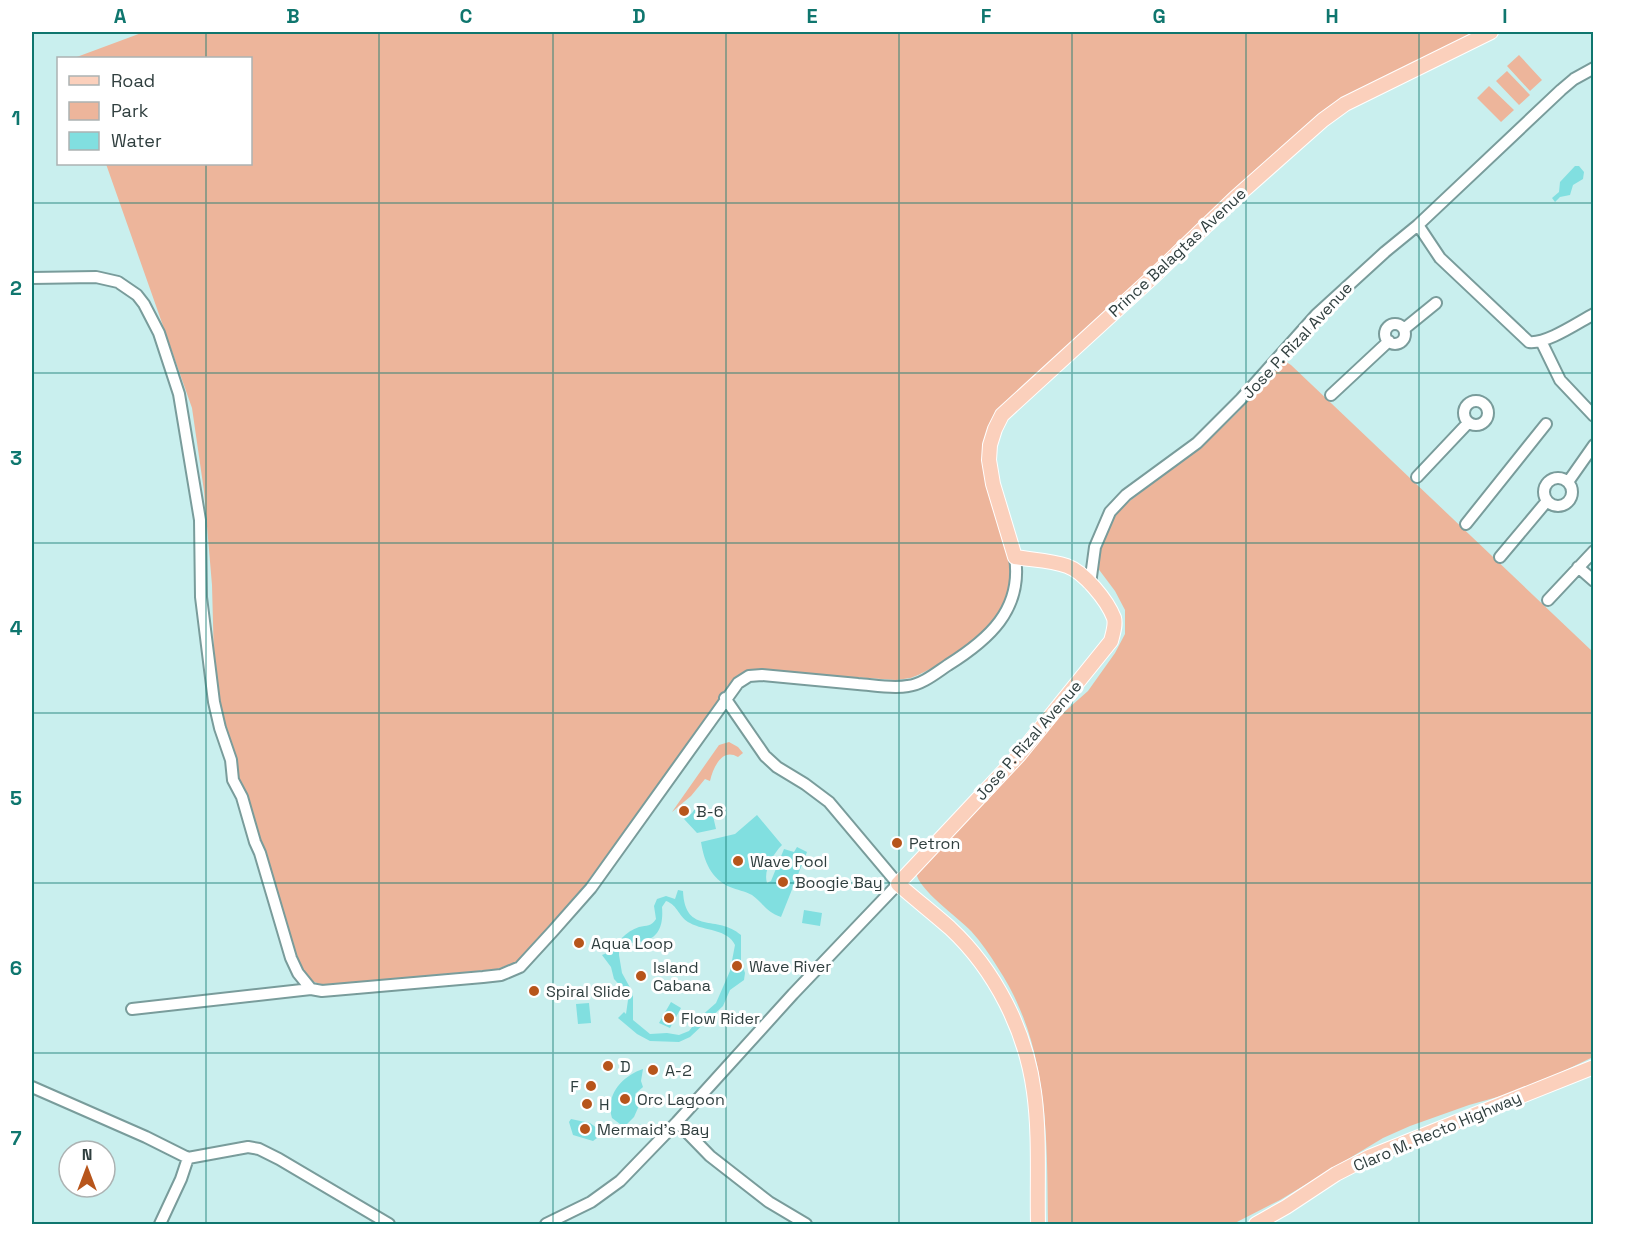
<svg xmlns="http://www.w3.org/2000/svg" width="1625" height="1256" viewBox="0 0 1625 1256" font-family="'Space Grotesk',sans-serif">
<rect width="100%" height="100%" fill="#c9efee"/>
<path fill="#edb59b" d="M144,32H1477C1428,61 1372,79 1324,111L1006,404L989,433L1011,572C1009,593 1003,611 990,628C981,640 924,675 910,678C906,679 901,679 896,680L766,671L729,690L582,889L526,953L516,962L497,969L327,985C316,984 311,981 303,973L243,806L224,726L214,660L212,585L204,491L192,408L106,164H250V58H74Z
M1519,55L1542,80L1530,91L1507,66Z
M1507,71L1530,95L1519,105L1496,81Z
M1489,86L1514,110L1501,122L1477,98Z
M1283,360L1291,365L1593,652V1057L1545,1080L1515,1092L1469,1105L1410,1126L1383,1138L1280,1200L1233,1224H1048C1047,1136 1049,1045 998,968C990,955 981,942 971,931C958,917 918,890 916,872L1045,729L1088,691L1115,653L1125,634V610L1115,591L1097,567L1098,549L1114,513L1207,442L1239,411L1279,362Z
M729,742L738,747L743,753L738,757C722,747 713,768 710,781L705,779L691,796L672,812L719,745Z"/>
<path fill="#81dfe0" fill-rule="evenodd" d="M1575,166H1579L1584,172L1583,179L1573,185L1570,195L1560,197L1555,202L1552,198L1559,192L1560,182Z
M699,803L713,816L716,829L697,833L684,819L692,813Z
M757,815L782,845C773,854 763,871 767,883L771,881L784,849L794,852L797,847L807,852L781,917C767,913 763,903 752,895C745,891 737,890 730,887C711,879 704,861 701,842L735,834Z
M678,890L683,891C685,936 718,914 741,935V961L745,973L744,980L730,990L723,1006L690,1037L679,1042L650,1041L637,1034L618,1018L624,1012L626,1014L628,1000L626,992L614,979L611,967L602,955L607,953L609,955C615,944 626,931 639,927C647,925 651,927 656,919L654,906L657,899L666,896L675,899ZM666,901C678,905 679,918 690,923C704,931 728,929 735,945L730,971L716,1003L699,1018L689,1031L679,1035L667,1033L650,1034L633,1020V993L622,973L619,955V948L623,944C631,942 640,943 647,940C662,935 663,919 662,907Z
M804,910L822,913L820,926L802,923Z
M671,1002L681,1008L670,1028L659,1023Z
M589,1003L591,1023L578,1024L576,1004Z
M643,1069L641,1081L643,1087L635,1094L641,1101L634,1117L624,1127L612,1118C605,1095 622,1076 643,1069Z
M571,1119L590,1123L601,1131V1135L593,1141L573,1135L569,1122Z"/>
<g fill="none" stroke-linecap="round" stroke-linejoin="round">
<defs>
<path id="minor" d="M1418,225L1440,258L1529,342C1547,344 1577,323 1594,314
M32,278L96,277L118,282L137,295L144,304L159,333L179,394L200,520L201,597L214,702L220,728L231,760L233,780L242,797L255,842L260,853L291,958L298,973L311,989L322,991L483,977L501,975L520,967L553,931L591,888L738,683L749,676L762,675C794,678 826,681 858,684C873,685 892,689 908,686C923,684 936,673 948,665C988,640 1023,610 1015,557
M1385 334a10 10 0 1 1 20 0a10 10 0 1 1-20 0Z
M1404,329L1436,303
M1541,341L1560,380L1594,416
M1331,395L1389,341
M1464 413a12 12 0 1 1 24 0a12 12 0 1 1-24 0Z
M1417,477L1468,423
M1544 492a14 14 0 1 1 28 0a14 14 0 1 1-28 0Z
M1568,482L1594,445
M1466,524L1546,424
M1500,557L1547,501
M1578,567L1594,581
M1090,584L1095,547L1110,512L1126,495L1197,443L1241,399L1316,315L1385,252L1418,225L1561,90L1574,79L1594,68
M1548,600L1594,551
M132,1009L311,989
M32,1087L146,1137L188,1158L248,1147L259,1149L279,1159L389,1224
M677,1122L710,1156L769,1202L806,1224
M160,1224L181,1179L188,1158
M546,1224L591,1202L620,1181L677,1122L793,994L898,884L829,802L805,784L777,767L765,756L725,698"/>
<path id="major" d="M1038,1224C1037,1181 1040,1135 1034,1092C1026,1031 995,970 950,928C933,913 915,899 898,884L1019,755L1111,641C1113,633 1116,625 1114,618C1107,600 1084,572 1067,566C1050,560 1032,560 1015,557L993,484L989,460L990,445L995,429L1002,415L1155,275L1235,198L1323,120L1345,104L1491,32
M1256,1224L1286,1207L1336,1174L1369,1157L1594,1067"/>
</defs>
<use href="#minor" stroke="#799c9b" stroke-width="14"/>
<use href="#major" stroke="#fff" stroke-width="16"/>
<use href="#minor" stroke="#fff" stroke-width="10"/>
<use href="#major" stroke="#fbd0bc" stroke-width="14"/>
</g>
<path fill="none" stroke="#0f766e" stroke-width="1.5" stroke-opacity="0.55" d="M206,32V58M379,32V1224M553,32V1224M726,32V1224M899,32V1224M1072,32V1224M1246,32V1224M1419,32V1224M206,164V1224M32,203H1594M32,373H1594M32,543H1594M32,713H1594M32,883H1594M32,1053H1594"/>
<g fill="#b7551b" stroke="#fff" stroke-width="2">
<circle cx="684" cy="811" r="6"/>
<circle cx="897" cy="843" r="6"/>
<circle cx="738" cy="861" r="6"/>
<circle cx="783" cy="882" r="6"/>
<circle cx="579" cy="943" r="6"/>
<circle cx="737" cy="966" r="6"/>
<circle cx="641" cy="976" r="6"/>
<circle cx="534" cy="991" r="6"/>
<circle cx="669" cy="1018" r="6"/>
<circle cx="608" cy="1066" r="6"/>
<circle cx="653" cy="1070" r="6"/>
<circle cx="591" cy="1086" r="6"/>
<circle cx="625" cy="1099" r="6"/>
<circle cx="587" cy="1104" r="6"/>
<circle cx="585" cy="1129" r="6"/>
</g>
<g text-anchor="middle" stroke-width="6" stroke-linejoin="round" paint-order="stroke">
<g font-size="16" fill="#303f3f" stroke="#fff">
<text transform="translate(1177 252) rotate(-43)" y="6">Prince Balagtas Avenue</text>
<text transform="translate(1297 340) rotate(-47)" y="6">Jose P. Rizal Avenue</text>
<text transform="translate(1028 740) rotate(-49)" y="6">Jose P. Rizal Avenue</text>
<text transform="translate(1437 1131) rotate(-23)" y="6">Claro M. Recto Highway</text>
</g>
<g font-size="16" fill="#303f3f" stroke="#fff" text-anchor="start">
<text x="696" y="817">B-6</text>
<text x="909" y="849">Petron</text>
<text x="750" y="867">Wave Pool</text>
<text x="795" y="888">Boogie Bay</text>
<text x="591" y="949">Aqua Loop</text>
<text x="749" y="972">Wave River</text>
<text x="653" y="973">Island<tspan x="653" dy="18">Cabana</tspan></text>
<text x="546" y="997">Spiral Slide</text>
<text x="681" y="1024">Flow Rider</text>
<text x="620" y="1072">D</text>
<text x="665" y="1076">A-2</text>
<text x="579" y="1092" text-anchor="end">F</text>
<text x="637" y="1105">Orc Lagoon</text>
<text x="599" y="1110">H</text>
<text x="597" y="1135">Mermaid's Bay</text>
</g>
</g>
<rect width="1625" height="1256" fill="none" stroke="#ffffff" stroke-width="66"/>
<rect x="57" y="57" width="195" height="108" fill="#ffffff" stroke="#acb2b2" stroke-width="1.5"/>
<rect x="69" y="76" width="30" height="9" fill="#fbd0bc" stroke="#acb2b2" stroke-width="1.5"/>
<text x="111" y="87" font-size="18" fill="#303f3f">Road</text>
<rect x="69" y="102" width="30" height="18" fill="#edb59b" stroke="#acb2b2" stroke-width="1.5"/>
<text x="111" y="117" font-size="18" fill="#303f3f">Park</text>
<rect x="69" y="132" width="30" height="18" fill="#81dfe0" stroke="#acb2b2" stroke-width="1.5"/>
<text x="111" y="147" font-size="18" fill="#303f3f">Water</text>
<g transform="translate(87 1169)"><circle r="28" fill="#ffffff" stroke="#acb2b2" stroke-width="1.5"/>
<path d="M0-4.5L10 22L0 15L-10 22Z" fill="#b7551b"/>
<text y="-9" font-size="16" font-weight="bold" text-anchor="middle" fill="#303f3f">N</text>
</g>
<rect x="33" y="33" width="1559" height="1190" fill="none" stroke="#0f766e" stroke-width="2"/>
<g font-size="20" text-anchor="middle" font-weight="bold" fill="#0f766e">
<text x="120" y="23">A</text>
<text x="293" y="23">B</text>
<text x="466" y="23">C</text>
<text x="639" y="23">D</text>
<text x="812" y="23">E</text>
<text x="986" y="23">F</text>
<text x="1159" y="23">G</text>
<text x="1332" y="23">H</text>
<text x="1505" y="23">I</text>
<text x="16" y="125">1</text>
<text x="16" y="295">2</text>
<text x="16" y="465">3</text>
<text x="16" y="635">4</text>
<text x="16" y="805">5</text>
<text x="16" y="975">6</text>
<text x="16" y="1145">7</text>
</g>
</svg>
